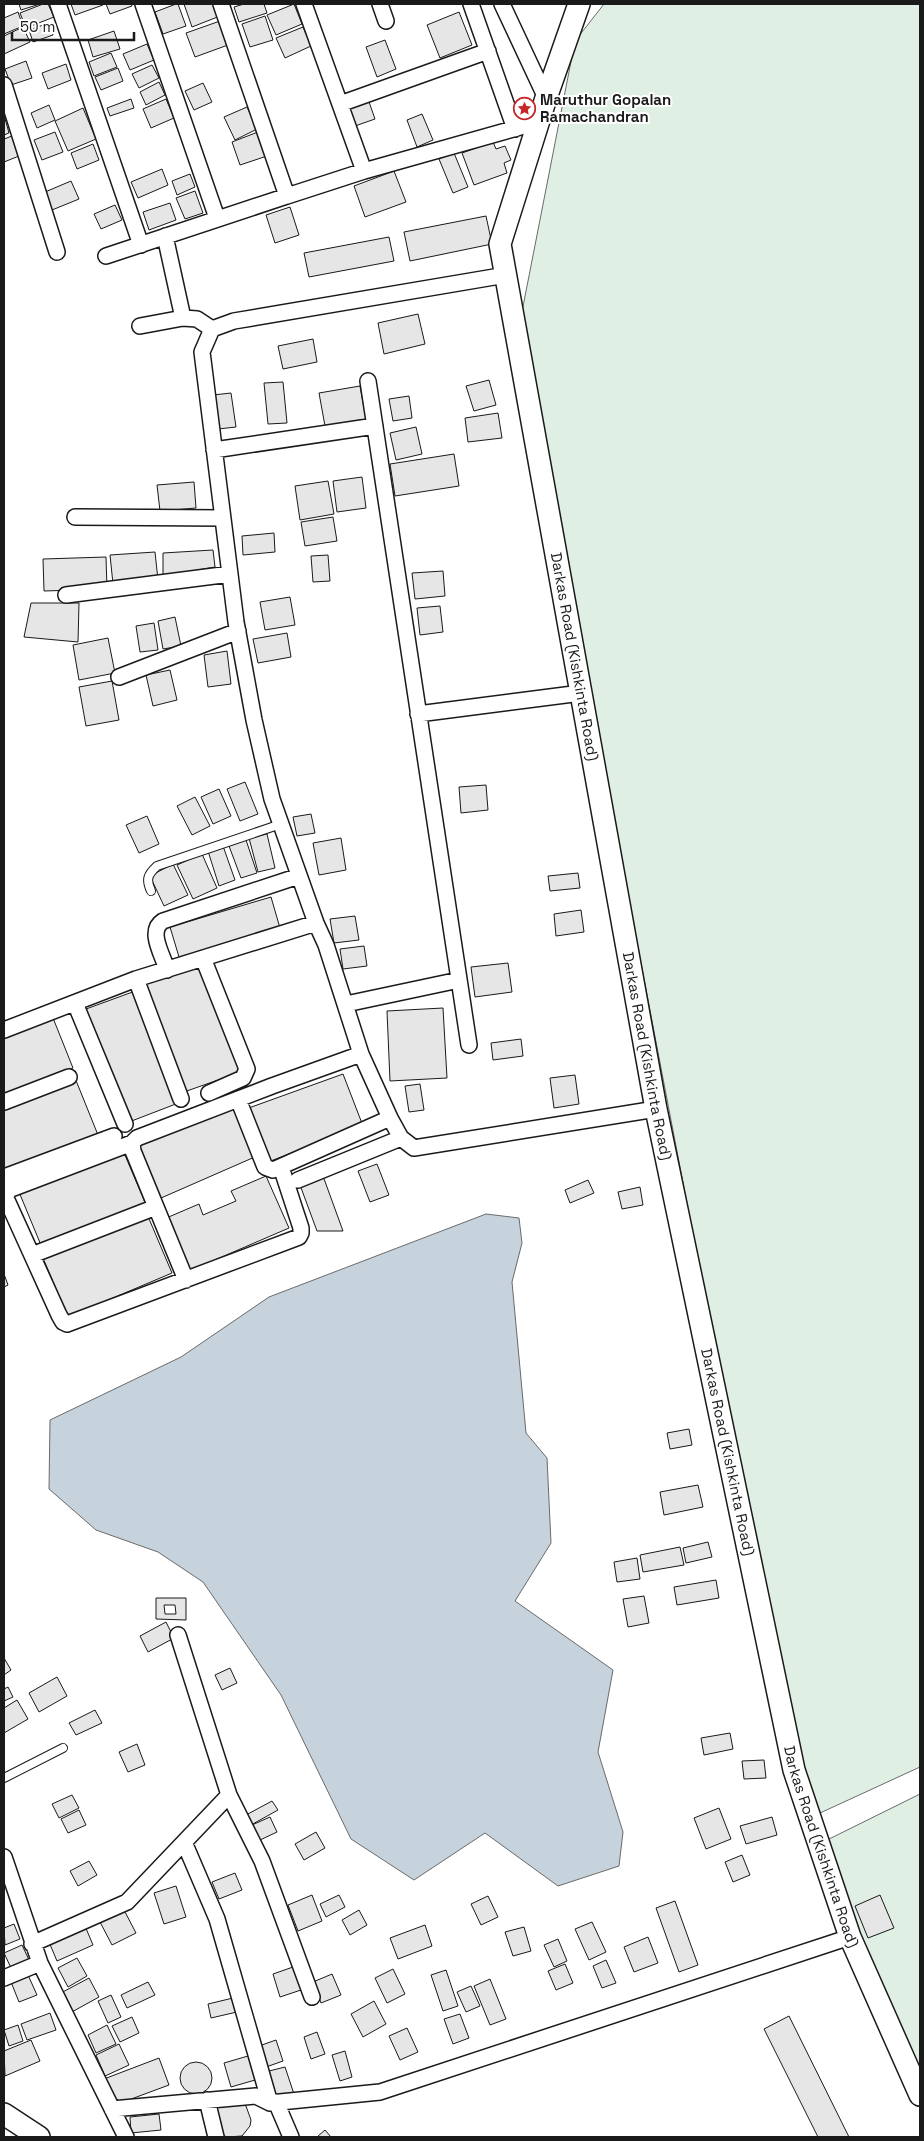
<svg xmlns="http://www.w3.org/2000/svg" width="924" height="2141" viewBox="0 0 924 2141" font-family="'Space Grotesk',sans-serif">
<rect width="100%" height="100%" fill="#fff"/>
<path fill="#e0efe3" stroke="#6a6a6a" d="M604,4H920V1767L807,1819L712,1334L519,327L575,41Z
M920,1794V2077L819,1844Z"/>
<path fill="#c6d2dc" stroke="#6a6a6a" d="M486,1214L519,1218L522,1243L512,1282L526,1433L547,1458L551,1543L515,1601L613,1670L598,1752L623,1832L619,1866L558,1886L485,1833L414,1880L351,1839L281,1695L203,1582L158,1552L96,1530L49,1489L50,1420L181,1357L269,1297Z"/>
<path fill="#e6e6e6" stroke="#1a1a1a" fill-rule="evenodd" d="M19,4H40L21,10Z
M43,4H48L54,17L26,28L20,13Z
M71,4H103V5L75,15Z
M106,4H131L132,6L110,14Z
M176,4H178L186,26L163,34L155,12Z
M184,4H216L220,16L192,27Z
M244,4H264L267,13L239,22L234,7Z
M294,4L302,24L276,35L267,15Z
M18,12L23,26L4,34V18Z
M459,12L472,45L440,58L427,25Z
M265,16L273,40L250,47L242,24Z
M220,21L228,45L195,57L186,33Z
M49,23L53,35L33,42L29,30Z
M23,27L30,42L4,54V36Z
M303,27L311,46L285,58L276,38Z
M114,31L120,49L93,57L88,40Z
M385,40L396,69L377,77L366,47Z
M147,44L154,60L130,70L123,54Z
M111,53L117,67L94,76L89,62Z
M26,61L32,78L11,85L5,69Z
M66,64L71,80L48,89L42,73Z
M152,65L159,78L139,88L132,74Z
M118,68L123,81L101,90L95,77Z
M159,82L165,95L146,105L140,92Z
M203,83L212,102L194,110L185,91Z
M131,99L134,108L110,116L107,108Z
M166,99L174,118L151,128L143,109Z
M368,99L375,119L355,126L348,107Z
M49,105L55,120L37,128L31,113Z
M247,107L257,129L235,140L224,117Z
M83,108L96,139L68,151L55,121Z
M422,114L433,140L417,147L407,120Z
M4,115L9,133L4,135Z
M55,132L63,152L42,160L34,140Z
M258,132L267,156L240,165L232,142Z
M12,136L19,156L4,162V139Z
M493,142L496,149L505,146L511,160L504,163L507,173L474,185L462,153Z
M93,144L99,160L77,169L71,153Z
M454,153L468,187L453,193L439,159Z
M162,169L168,185L138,198L131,182Z
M394,171L406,202L365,217L354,186Z
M190,174L195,187L177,195L172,181Z
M71,181L79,199L52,210L45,192Z
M195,191L203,213L185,219L176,198Z
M170,203L176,220L149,230L143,212Z
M115,205L122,220L101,229L94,214Z
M290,207L299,235L275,243L266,215Z
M486,216L492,244L410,261L404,232Z
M389,237L394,261L309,277L304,253Z
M418,314L425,344L384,354L378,323Z
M313,339L317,362L283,369L278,346Z
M489,380L496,405L474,411L466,386Z
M283,382L287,423L268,424L264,383Z
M360,386L366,419L325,426L319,393Z
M231,393L236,427L218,429L213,395Z
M409,396L412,418L393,421L389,399Z
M498,413L502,438L468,442L465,418Z
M416,427L422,454L396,460L390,433Z
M454,454L459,486L395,496L390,464Z
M362,477L366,508L337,512L333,481Z
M328,481L334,514L300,520L295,486Z
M194,482L196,508L160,511L157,485Z
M333,517L337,541L305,546L301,522Z
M274,533L275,552L243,555L242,536Z
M213,550L215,567L163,576V553Z
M155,552L158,580L113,584L110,555Z
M328,555L330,581L313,582L311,556Z
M106,557L107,589L44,591L43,559Z
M443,571L445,596L415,599L412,573Z
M290,597L295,625L265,630L260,602Z
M31,603H79L78,642L24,637Z
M440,606L443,632L420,635L417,608Z
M175,617L181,646L163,649L158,621Z
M154,623L158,650L140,652L136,626Z
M287,633L291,657L258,663L253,639Z
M108,638L115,673L79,680L73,645Z
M227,651L231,684L208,687L204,655Z
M170,670L177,700L153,706L146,675Z
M112,681L119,720L86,726L79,687Z
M245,782L258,814L240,821L227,789Z
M486,785L488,810L461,813L459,787Z
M219,789L231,816L213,824L201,797Z
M195,797L210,826L192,835L177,806Z
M311,814L315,833L297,836L293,817Z
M147,816L159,844L139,853L126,825Z
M267,834L275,868L258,872L249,838Z
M341,838L346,870L319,875L313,843Z
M246,840L257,873L241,878L229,846Z
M223,846L235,880L219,886L208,851Z
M202,854L217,888L193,899L177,865Z
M173,864L188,895L164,906L150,876Z
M578,873L580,888L550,891L548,876Z
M271,897L280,928L179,957L170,927Z
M581,910L584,932L556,936L554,914Z
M355,916L359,940L334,943L330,919Z
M364,946L367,966L343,969L340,949Z
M508,963L512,992L475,997L471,967Z
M202,964L241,1072L181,1093L143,985Z
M138,990L181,1102L129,1122L86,1009Z
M443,1008L447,1078L390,1081L387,1011Z
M51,1013L73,1068L4,1096V1031Z
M521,1039L523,1056L493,1060L491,1043Z
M343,1074L363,1126L268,1162L246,1109Z
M575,1075L579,1104L554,1108L550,1078Z
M75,1078L98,1135L4,1173V1107Z
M420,1084L424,1110L409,1112L405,1086Z
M235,1103L257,1156L161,1198L136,1142Z
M122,1148L147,1207L43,1250L19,1192Z
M377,1164L389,1195L370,1202L358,1171Z
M266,1176L289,1228L187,1272L164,1219L199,1204L203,1215L236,1201L231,1191Z
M323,1176L343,1231H317L300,1185Z
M588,1180L594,1193L570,1203L565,1190Z
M640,1187L643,1205L622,1209L618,1192Z
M147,1214L172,1273L68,1317L43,1258Z
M4,1274L8,1285L4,1287Z
M689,1429L692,1445L670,1449L667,1433Z
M698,1485L703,1507L664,1515L660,1492Z
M708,1542L712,1557L686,1563L683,1548Z
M680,1547L684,1565L643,1572L640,1555Z
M637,1558L640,1579L617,1582L614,1562Z
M716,1580L719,1598L677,1605L674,1587Z
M644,1596L649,1623L628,1627L623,1599Z
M156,1598H186V1620L156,1619ZM164,1605H175L176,1614H165Z
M166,1622L174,1638L148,1652L140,1636Z
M4,1658L11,1670L4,1675Z
M230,1668L237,1683L222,1690L215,1675Z
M57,1677L67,1696L39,1712L29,1693Z
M8,1687L13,1697L4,1701V1689Z
M17,1700L28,1719L4,1733V1708Z
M95,1710L102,1723L76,1735L69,1723Z
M730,1733L733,1749L704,1755L701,1738Z
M137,1744L145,1765L128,1772L119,1752Z
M764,1760L766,1778L744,1779L742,1761Z
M72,1795L79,1808L59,1818L52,1804Z
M272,1801L278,1810L251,1825L246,1815Z
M719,1808L731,1839L706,1849L694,1818Z
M79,1810L86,1825L68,1833L61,1819Z
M270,1817L277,1832L260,1840L252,1825Z
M772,1817L777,1835L746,1844L740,1826Z
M316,1832L325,1848L304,1860L295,1844Z
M742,1855L750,1875L733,1882L725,1862Z
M89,1861L97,1875L78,1886L70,1871Z
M235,1873L242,1890L219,1899L212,1882Z
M176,1886L186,1917L164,1924L154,1893Z
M312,1895L322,1921L298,1931L288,1905Z
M339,1895L345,1907L326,1917L320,1904Z
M880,1895L894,1928L868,1938L855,1906Z
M488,1896L498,1917L481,1925L471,1904Z
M675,1901L698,1965L679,1972L656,1908Z
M124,1910L136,1933L112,1945L100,1922Z
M359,1910L367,1925L350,1935L342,1920Z
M592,1922L606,1952L589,1960L575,1929Z
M14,1924L20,1939L5,1945L4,1928Z
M425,1925L432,1946L398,1959L390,1938Z
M85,1926L93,1945L57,1961L49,1942Z
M524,1927L531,1951L513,1956L505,1932Z
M648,1937L658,1963L634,1972L624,1947Z
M558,1939L567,1961L554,1967L544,1945Z
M22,1945L30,1962L12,1970L4,1953Z
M77,1958L87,1976L68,1987L58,1968Z
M606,1960L616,1983L602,1988L593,1966Z
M565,1964L573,1983L556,1990L548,1971Z
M293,1967L301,1990L280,1997L273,1974Z
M393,1969L405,1994L387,2003L375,1978Z
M446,1970L458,2006L443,2011L431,1975Z
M332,1974L341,1995L321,2003L313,1982Z
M28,1975L37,1995L19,2002L11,1982Z
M89,1978L99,1997L70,2013L59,1994Z
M490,1979L506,2019L490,2025L474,1986Z
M148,1982L155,1995L127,2008L121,1995Z
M471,1986L480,2006L466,2012L457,1992Z
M111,1995L121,2017L108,2023L98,2001Z
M233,1998L237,2012L211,2018L208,2004Z
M374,2001L386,2024L363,2037L351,2014Z
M50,2013L56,2030L27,2040L21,2024Z
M460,2014L469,2038L453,2044L444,2019Z
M789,2016L849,2137H818L764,2029Z
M132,2017L139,2033L120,2042L112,2026Z
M18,2025L23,2041L9,2046L4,2030Z
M107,2025L116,2044L96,2053L88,2035Z
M407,2028L418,2052L400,2060L389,2036Z
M317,2032L325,2054L311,2059L304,2037Z
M31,2040L40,2061L5,2076L4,2051Z
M276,2040L283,2061L266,2067L259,2046Z
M119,2044L129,2065L105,2076L96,2055Z
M345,2051L352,2077L340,2081L332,2055Z
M248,2056L255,2080L231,2087L224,2063Z
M159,2058L169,2085L115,2105L104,2079Z
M180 2078a16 16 0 1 1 32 0a16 16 0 1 1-32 0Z
M285,2067L294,2094L274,2100L265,2072Z
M237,2102L246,2106L251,2120L250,2126L242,2136L227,2137L218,2133L217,2109L221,2105Z
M159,2114L161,2130L131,2133L130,2117Z
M325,2130L331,2137H317Z"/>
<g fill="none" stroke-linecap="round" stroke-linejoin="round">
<defs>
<path id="service" d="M151,891C146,880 147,875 157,866L281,824
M4,1778L63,1748"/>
<path id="minor" d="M58,4L141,245
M143,4L217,218
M380,4L386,21
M471,4L515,129
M502,4L546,98
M4,85L57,252
M340,104L488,51
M364,171L538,122
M287,196L364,171L304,4
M165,236L183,318
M106,256L287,196L221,4
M506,275L234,321L212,329L202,352L236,622L254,720L272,799L316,923L326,945L361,1054L390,1118L401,1138L414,1148L656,1109
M140,326L183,318L197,319L212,329
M368,381L469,1045
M214,450L375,426
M75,517L223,518
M66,595L230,574
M119,677L238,631
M418,714L581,693
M203,958L247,1069L243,1078L209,1093
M167,970C163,955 147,931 163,921L299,876
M136,979L181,1099
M75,1003L125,1124
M346,1004L459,980
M4,1030L136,979L316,923
M238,1099L265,1167L273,1170L390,1118
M4,1102L69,1077
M132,1143L11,1189L7,1193L6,1198L59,1315L63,1322L67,1324L299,1237L301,1233V1228L281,1167
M4,1177L114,1136
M298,1180L401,1138
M32,1255L156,1207
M186,1280L133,1151L132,1143L137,1138L272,1086L361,1054
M229,1795L262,1861L312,1997
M184,1842L217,1919L270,2103
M4,1857L40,1963L126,2137
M32,1944L127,1902L229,1795L178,1635
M4,1978L40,1963
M207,2100L216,2137
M276,2102L291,2137
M112,2109L256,2096L270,2103L380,2092L850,1937"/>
<g id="secondary">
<path id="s1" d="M579,4L546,98L500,244L656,1109L794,1770L850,1937L920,2095"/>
<path d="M4,2114L39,2137"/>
</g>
</defs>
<use href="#service" stroke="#1a1a1a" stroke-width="10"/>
<use href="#minor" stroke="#1a1a1a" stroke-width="18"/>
<use href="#secondary" stroke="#1a1a1a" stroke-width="24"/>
<use href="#service" stroke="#fff" stroke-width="8"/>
<use href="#minor" stroke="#fff" stroke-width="15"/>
<use href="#secondary" stroke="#fff" stroke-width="21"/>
</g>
<defs>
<symbol id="sight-ring" viewBox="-11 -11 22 22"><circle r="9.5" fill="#fff" stroke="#c62828" stroke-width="1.5"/><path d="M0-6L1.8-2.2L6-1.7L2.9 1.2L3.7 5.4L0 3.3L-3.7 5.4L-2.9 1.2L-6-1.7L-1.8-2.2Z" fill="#c62828"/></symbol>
</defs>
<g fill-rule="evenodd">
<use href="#sight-ring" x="512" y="96" width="25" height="25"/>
</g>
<g text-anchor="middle" stroke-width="4" stroke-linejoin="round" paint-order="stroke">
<g font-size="15" font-weight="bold" fill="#1a1a1a" stroke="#fff" text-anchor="start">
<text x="540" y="105">Maruthur Gopalan<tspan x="540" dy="17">Ramachandran</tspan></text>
</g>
<g font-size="15" fill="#1a1a1a" stroke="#fff">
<text dy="5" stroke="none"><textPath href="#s1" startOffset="672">Darkas Road (Kishkinta Road)</textPath></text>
<text dy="5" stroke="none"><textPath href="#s1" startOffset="1078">Darkas Road (Kishkinta Road)</textPath></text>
<text dy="5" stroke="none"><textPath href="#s1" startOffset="1482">Darkas Road (Kishkinta Road)</textPath></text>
<text dy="5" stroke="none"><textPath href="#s1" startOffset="1888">Darkas Road (Kishkinta Road)</textPath></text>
</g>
</g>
<rect width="924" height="2141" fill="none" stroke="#1a1a1a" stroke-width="10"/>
<path d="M12 32v8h122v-8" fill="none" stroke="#1a1a1a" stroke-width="2.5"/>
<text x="20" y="32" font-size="15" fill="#1a1a1a" stroke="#ffffff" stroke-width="4" paint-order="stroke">50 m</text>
</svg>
